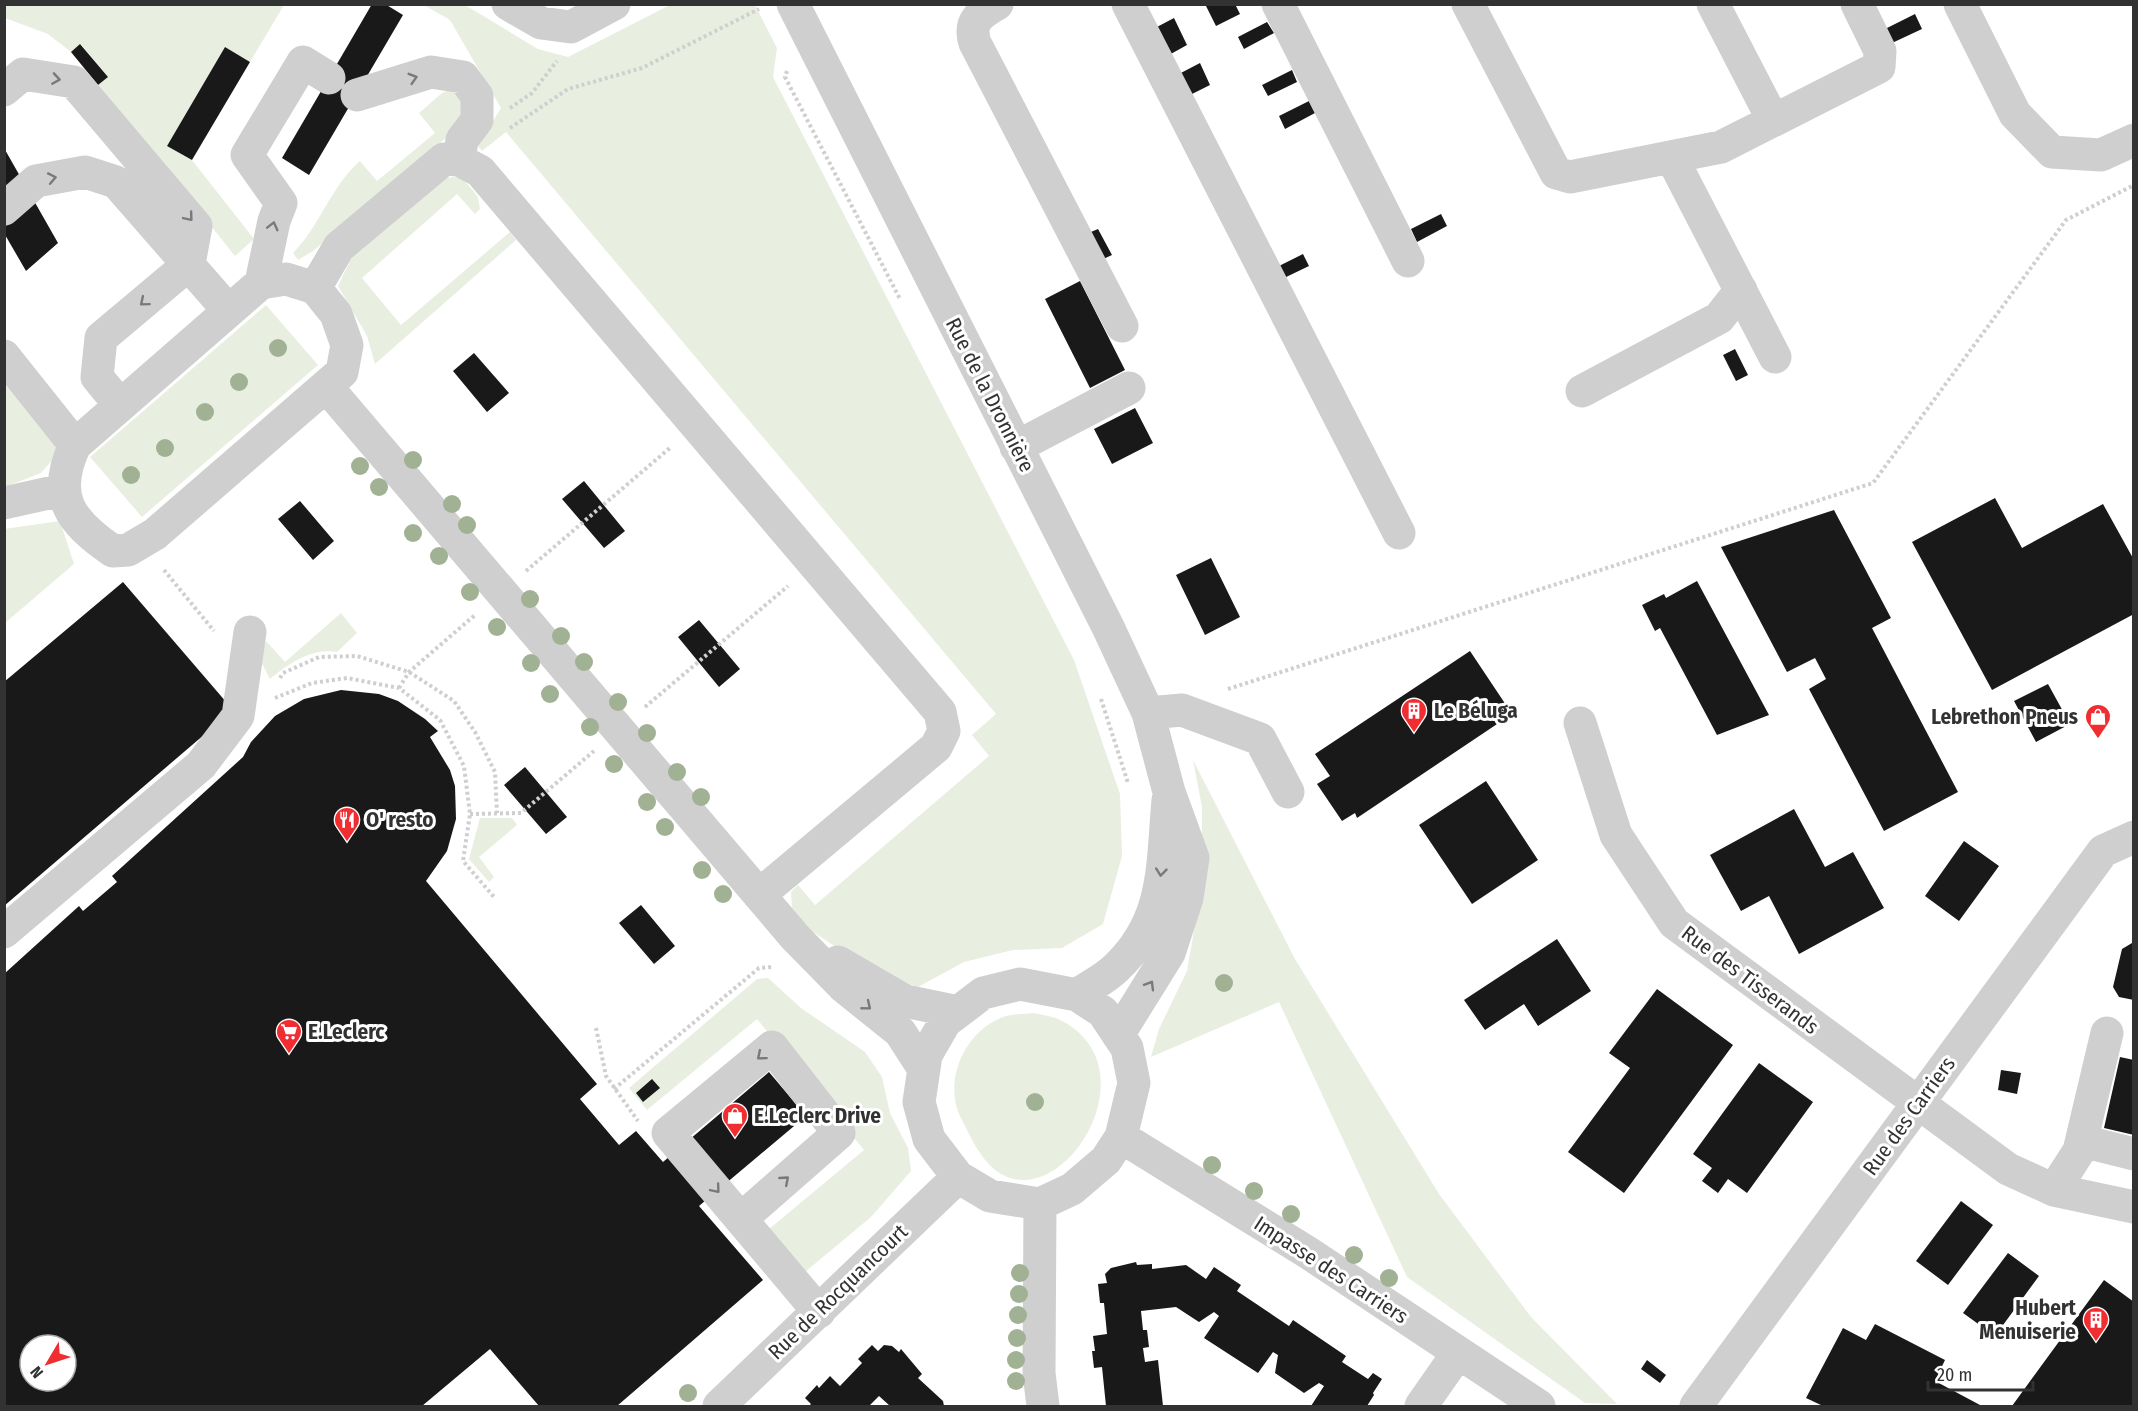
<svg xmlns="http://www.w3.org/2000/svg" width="2138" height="1411" viewBox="0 0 2138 1411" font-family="'Fira Sans Condensed',sans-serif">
<rect width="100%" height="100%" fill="#fff"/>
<path fill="#e8efe0" d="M4,5H284L250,62L225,47L167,146L192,160L254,239L235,256L98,85L108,77L81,44L71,52L48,34L5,18Z
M424,5H465L538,49L568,57L670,5H755L777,48L773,77L1074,660L1120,794L1122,856L1103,924L1062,948L1013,950L964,962L918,987L885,980L806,927L792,911L791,892L798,885L815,905L989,756L972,735L996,714L506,132L482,151L478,146L501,108L450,20Z
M449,90L464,97L460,126L313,251L298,260L293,253C320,226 331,186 360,161L377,181L435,133L419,113L442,93Z
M461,176L478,197L480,209L475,214L457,194L362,278L401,325L510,232L516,240L375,364L367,336L338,286L352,257L446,178Z
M266,305L318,365L142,517L90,457Z
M4,383L61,450L41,473L5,487Z
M60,521L74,564L5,623L4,529Z
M341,613L357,633L337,652C311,648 290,663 270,679L260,660L266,641L285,662Z
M1193,760L1295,959L1439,1194L1531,1317L1617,1404L1585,1403L1407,1277L1279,1002L1151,1057L1159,1029L1187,971L1202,884V807Z
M480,818H512L517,825L479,857L494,877L489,882L469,859Z
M768,978L801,1008L865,1052L882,1077L890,1113L908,1148L911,1171L871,1217L799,1277L763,1234L864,1150L757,1019L647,1110L629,1088L757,979Z
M1033,1013C1042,1015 1053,1016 1060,1020C1157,1068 1059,1222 994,1169C979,1156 971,1138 962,1120C941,1082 965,1029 1006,1016C1014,1014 1025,1014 1033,1013Z"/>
<path fill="#191919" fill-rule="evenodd" d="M372,4H385L403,15L309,175L282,158Z
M1205,4H1235L1240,14L1216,26Z
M1915,14L1922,29L1892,43L1885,29Z
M1174,18L1187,45L1169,55L1155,28Z
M1267,22L1274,33L1244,49L1238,37Z
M80,44L108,77L98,85L71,52Z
M225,47L250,62L192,160L167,146Z
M1200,63L1210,85L1188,96L1177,75Z
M1292,70L1297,82L1268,96L1262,85Z
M1309,101L1315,113L1285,129L1279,116Z
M4,148L58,243L26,271L4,233Z
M1441,214L1447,226L1417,242L1411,229Z
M1098,229L1112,255L1099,261L1086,234Z
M1303,254L1309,266L1282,279L1277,267Z
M1080,281L1125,370L1090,388L1045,299Z
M1735,349L1748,375L1736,381L1723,355Z
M474,353L509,393L487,412L453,371Z
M1135,408L1153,443L1112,464L1094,429Z
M584,481L625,531L604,548L562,499Z
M1995,498L2022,548L2103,504L2134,560V614L1992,690L1912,542Z
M300,501L334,541L313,560L278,519Z
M1834,510L1891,618L1872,628L1958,792L1884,831L1809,689L1826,679L1815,658L1787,672L1721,547Z
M1211,558L1240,617L1205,635L1176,575Z
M1697,581L1769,715L1717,735L1660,628L1655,631L1642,605L1664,594L1666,598Z
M123,582L233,710L4,906V682Z
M699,620L740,669L719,687L678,637Z
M1470,651L1512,714L1357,818L1355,813L1342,821L1317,784L1330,776L1315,754Z
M2048,684L2070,724L2036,742L2014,701Z
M341,690L379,694L398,701L425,719L438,731L430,737L450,770L455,786L456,819L447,851L426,881L597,1084L580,1099L619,1145L636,1131L663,1162L769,1072L806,1116L699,1206L763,1280L617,1406H539L490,1349L422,1406H4V974L79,906L83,911L117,882L112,876L243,757L251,742L275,716L304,699ZM30,1345H66V1381H30Z
M525,767L567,817L546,834L504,785Z
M1486,781L1538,860L1472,904L1419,825Z
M1794,809L1825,867L1853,852L1884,908L1799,954L1769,896L1741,911L1710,855Z
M1964,841L1999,866L1959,921L1925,896Z
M641,905L675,946L654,964L619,923Z
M1557,939L1591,991L1538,1026L1524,1004L1485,1030L1464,1000Z
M2132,943H2134V1000L2119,997L2113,987L2122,949Z
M1657,989L1733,1045L1624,1193L1568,1152L1630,1068L1609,1053Z
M2120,1057L2134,1060V1135L2104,1128Z
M1759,1063L1813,1102L1747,1193L1728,1179L1718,1193L1702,1181L1712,1168L1693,1154Z
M2001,1070L2021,1073L2017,1094L1998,1090Z
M652,1079L660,1088L643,1102L636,1093Z
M1961,1201L1993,1225L1948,1285L1916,1261Z
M2008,1253L2039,1276L1995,1336L1963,1313Z
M1136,1262L1137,1265L1152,1264V1269L1186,1265L1206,1279L1214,1267L1241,1285L1237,1291L1289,1326L1293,1320L1346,1356L1342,1362L1368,1379L1373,1373L1382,1379L1373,1393L1374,1395L1367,1406H1311L1324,1386L1319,1383L1304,1393L1275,1373L1278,1355L1273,1352L1258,1373L1204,1338L1219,1316L1214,1312L1199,1322L1176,1307L1141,1311L1143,1330H1147L1149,1347L1143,1348L1145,1362L1158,1360L1163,1406H1106L1102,1367L1094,1368L1092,1351H1095L1093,1336L1107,1334L1104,1303H1100L1098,1284L1107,1283L1105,1274L1111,1268Z
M2104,1280L2134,1302V1406H2012Z
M1875,1324L1945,1360L1935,1381L1980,1405L1978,1406H1823L1806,1398L1843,1328L1866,1340Z
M872,1345L878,1351L884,1345L892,1346L899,1352L901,1349L922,1374L918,1378L943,1401L944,1406H890L879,1396L869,1406H809L811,1404L805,1398L817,1385L819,1388L830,1376L840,1386L862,1363L858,1359Z
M1647,1360L1666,1375L1660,1383L1641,1369Z"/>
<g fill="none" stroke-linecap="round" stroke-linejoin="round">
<path stroke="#cfcfcf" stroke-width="4" stroke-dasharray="3 3" stroke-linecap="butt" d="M787,71L785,77L900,299
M510,108L532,93L557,61
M510,128L568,89L642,68L759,9
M164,570L214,631
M526,571L671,447
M280,678L283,673L319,657L357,656L409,672L454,701L475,732L495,772L497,813
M399,688L409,672L475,615
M1228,689L1873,483L2066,220L2134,185
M275,698L312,683L347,678L399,688L440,720L464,766L470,814L463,861L494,897
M1101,699L1128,783
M645,707L788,586
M470,814L521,813L594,751
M596,1028L606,1076L638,1121
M614,1089L759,968L773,967"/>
<path stroke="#cfcfcf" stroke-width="33" d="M508,4L541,23L571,27L614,4
M793,4L1108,627L1148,713L1169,792L1193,858L1187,898L1169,953L1118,1035
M997,4C980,14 968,21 975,43L1122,326
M1128,4L1399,533
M1278,4L1408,261
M1468,4L1556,173L1570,177L1721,147L1879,67L1880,51L1857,4
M1713,4L1773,120
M1960,4L2015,114L2052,152L2101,155L2134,140
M4,90L23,74L74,82L196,226L189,264L101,338L97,377L120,405
M357,95L431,72L463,77L477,96V120L462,140L459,160
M1672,158L1775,357
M4,209L36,181L85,172L116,182L228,310
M286,279L315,288L336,314L347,345L342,372L155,534L128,550L113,551C69,521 51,496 75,445L261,283Z
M261,283L274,221L281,203L247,155L303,62L329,78
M315,288L339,247L444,159L459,160L480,171L940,712L944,731L936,747L759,895
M4,356L75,445
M326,386L795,937L844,987L900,1032L924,1069
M1582,391L1719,318L1741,290
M1016,447L1129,388
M4,503L62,490
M1148,713L1182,710L1260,739L1288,792
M1580,723L1616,835L1674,923L2008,1169L2054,1190L2134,1207
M4,932L201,765L238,716L250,632
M838,962L905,1001L958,1012
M1020,984L1077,995L1103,1012L1127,1048L1134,1083L1121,1137L1106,1160L1072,1189L1040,1204L990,1196L958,1177L929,1139L919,1102L926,1055L945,1022L983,993Z
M1077,995C1090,986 1105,979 1116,968C1167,920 1162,865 1168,800
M1121,1137L1307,1252L1539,1406
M2082,1141L2134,1154
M2054,1190L2079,1151L2107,1033
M1040,1204L1039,1373L1043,1406
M741,1219L839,1133L772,1047L668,1133L819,1312
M719,1406L958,1177
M1421,1406L1458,1353
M1696,1406L2103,851L2134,837"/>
</g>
<g fill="#a0b194">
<circle cx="278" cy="348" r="9"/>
<circle cx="239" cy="382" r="9"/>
<circle cx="205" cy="412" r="9"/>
<circle cx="165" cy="448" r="9"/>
<circle cx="413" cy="460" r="9"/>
<circle cx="360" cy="466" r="9"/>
<circle cx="131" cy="475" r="9"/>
<circle cx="379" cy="487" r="9"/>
<circle cx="452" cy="504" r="9"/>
<circle cx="467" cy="525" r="9"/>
<circle cx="413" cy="533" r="9"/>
<circle cx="439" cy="556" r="9"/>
<circle cx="470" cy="592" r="9"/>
<circle cx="530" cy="599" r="9"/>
<circle cx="497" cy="627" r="9"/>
<circle cx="561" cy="636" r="9"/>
<circle cx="584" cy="662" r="9"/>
<circle cx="531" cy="663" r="9"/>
<circle cx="550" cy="694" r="9"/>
<circle cx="618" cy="702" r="9"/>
<circle cx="590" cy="727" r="9"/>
<circle cx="647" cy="733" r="9"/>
<circle cx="614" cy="764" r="9"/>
<circle cx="677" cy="772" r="9"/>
<circle cx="701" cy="797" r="9"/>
<circle cx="647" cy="802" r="9"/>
<circle cx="665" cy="827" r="9"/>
<circle cx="702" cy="870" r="9"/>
<circle cx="723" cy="894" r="9"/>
<circle cx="1224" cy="983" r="9"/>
<circle cx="1035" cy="1102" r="9"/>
<circle cx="1212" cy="1165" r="9"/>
<circle cx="1254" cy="1191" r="9"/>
<circle cx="1291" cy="1214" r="9"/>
<circle cx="1354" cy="1255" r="9"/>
<circle cx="1020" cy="1273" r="9"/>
<circle cx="1389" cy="1278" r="9"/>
<circle cx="1019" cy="1294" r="9"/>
<circle cx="1018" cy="1315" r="9"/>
<circle cx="1017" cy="1338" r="9"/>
<circle cx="1016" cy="1360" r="9"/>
<circle cx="1016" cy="1381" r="9"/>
<circle cx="688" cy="1393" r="9"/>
</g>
<defs><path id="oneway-chevron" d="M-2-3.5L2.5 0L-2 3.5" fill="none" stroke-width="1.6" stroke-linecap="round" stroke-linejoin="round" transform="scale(1.5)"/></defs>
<g stroke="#797979">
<use href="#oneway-chevron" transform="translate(413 78) rotate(-17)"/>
<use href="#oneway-chevron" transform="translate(56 79) rotate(9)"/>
<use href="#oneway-chevron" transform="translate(52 178) rotate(-11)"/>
<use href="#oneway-chevron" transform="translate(189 217) rotate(50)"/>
<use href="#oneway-chevron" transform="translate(273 226) rotate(-76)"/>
<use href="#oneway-chevron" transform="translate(144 302) rotate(140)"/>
<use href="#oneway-chevron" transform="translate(1161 872) rotate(96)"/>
<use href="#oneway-chevron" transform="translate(1150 985) rotate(-59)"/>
<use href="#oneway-chevron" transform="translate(867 1006) rotate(39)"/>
<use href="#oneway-chevron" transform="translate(761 1056) rotate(140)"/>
<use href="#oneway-chevron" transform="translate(785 1180) rotate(-41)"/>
<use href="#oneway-chevron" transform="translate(716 1189) rotate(50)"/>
</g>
<defs>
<symbol id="building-pin" viewBox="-11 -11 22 30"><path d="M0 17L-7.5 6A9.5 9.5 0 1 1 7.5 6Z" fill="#f02d31" stroke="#fff"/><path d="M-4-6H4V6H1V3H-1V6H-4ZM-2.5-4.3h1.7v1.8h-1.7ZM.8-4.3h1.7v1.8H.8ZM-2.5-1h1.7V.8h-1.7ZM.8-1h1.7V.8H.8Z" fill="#fff"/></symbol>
<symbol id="shop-pin" viewBox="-11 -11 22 30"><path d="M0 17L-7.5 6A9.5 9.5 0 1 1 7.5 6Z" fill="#f02d31" stroke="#fff"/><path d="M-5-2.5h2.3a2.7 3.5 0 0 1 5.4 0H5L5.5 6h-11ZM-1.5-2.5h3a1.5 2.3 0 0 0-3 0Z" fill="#fff"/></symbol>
<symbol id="restaurant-pin" viewBox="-11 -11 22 30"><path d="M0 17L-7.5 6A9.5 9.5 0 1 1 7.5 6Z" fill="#f02d31" stroke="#fff"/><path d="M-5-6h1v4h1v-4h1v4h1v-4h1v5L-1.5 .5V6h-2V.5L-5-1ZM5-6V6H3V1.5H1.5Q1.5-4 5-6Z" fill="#fff"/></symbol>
<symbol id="supermarket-pin" viewBox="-11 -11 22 30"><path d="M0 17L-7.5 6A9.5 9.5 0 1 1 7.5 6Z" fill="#f02d31" stroke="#fff"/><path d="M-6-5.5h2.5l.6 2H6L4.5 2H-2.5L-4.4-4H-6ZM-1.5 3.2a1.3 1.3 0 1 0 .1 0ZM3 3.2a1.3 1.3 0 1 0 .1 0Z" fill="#fff"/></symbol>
</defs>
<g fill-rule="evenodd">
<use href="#building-pin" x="1399" y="696" width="30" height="40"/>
<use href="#shop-pin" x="2083" y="702" width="30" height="40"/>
<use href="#restaurant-pin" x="332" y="805" width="30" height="40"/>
<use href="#supermarket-pin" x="274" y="1017" width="30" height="40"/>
<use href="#shop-pin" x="720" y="1101" width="30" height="40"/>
<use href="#building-pin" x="2081" y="1305" width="30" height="40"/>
</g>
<g text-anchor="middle" stroke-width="6" stroke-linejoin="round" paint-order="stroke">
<g font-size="21" fill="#323232" stroke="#fff">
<text transform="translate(990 395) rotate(63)" y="7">Rue de la Dronnière</text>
<text transform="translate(1750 980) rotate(37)" y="7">Rue des Tisserands</text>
<text transform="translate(1909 1116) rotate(-54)" y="7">Rue des Carriers</text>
<text transform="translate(1331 1270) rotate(33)" y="7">Impasse des Carriers</text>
<text transform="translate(838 1292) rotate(-44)" y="7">Rue de Rocquancourt</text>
</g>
<g font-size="21" font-weight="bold" fill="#323232" stroke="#fff" text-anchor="start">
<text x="1434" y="718">Le Béluga</text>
<text x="2078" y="724" text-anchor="end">Lebrethon Pneus</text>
<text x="366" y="827">O' resto</text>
<text x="308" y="1039">E.Leclerc</text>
<text x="754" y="1123">E.Leclerc Drive</text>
<text x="2076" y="1315" text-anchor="end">Hubert<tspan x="2076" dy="24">Menuiserie</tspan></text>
</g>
</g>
<rect width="2138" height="1411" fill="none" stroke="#323232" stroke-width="12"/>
<g transform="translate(48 1363) rotate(231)"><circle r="28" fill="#ffffff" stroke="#adadad" stroke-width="1.5"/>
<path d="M0-4.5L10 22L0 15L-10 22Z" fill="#f02d31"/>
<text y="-9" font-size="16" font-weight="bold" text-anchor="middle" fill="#323232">N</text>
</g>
<path d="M1928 1381v9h105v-9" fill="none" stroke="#323232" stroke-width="3"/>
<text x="1937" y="1381" font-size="18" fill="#323232" stroke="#ffffff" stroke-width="4.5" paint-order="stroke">20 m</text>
</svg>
